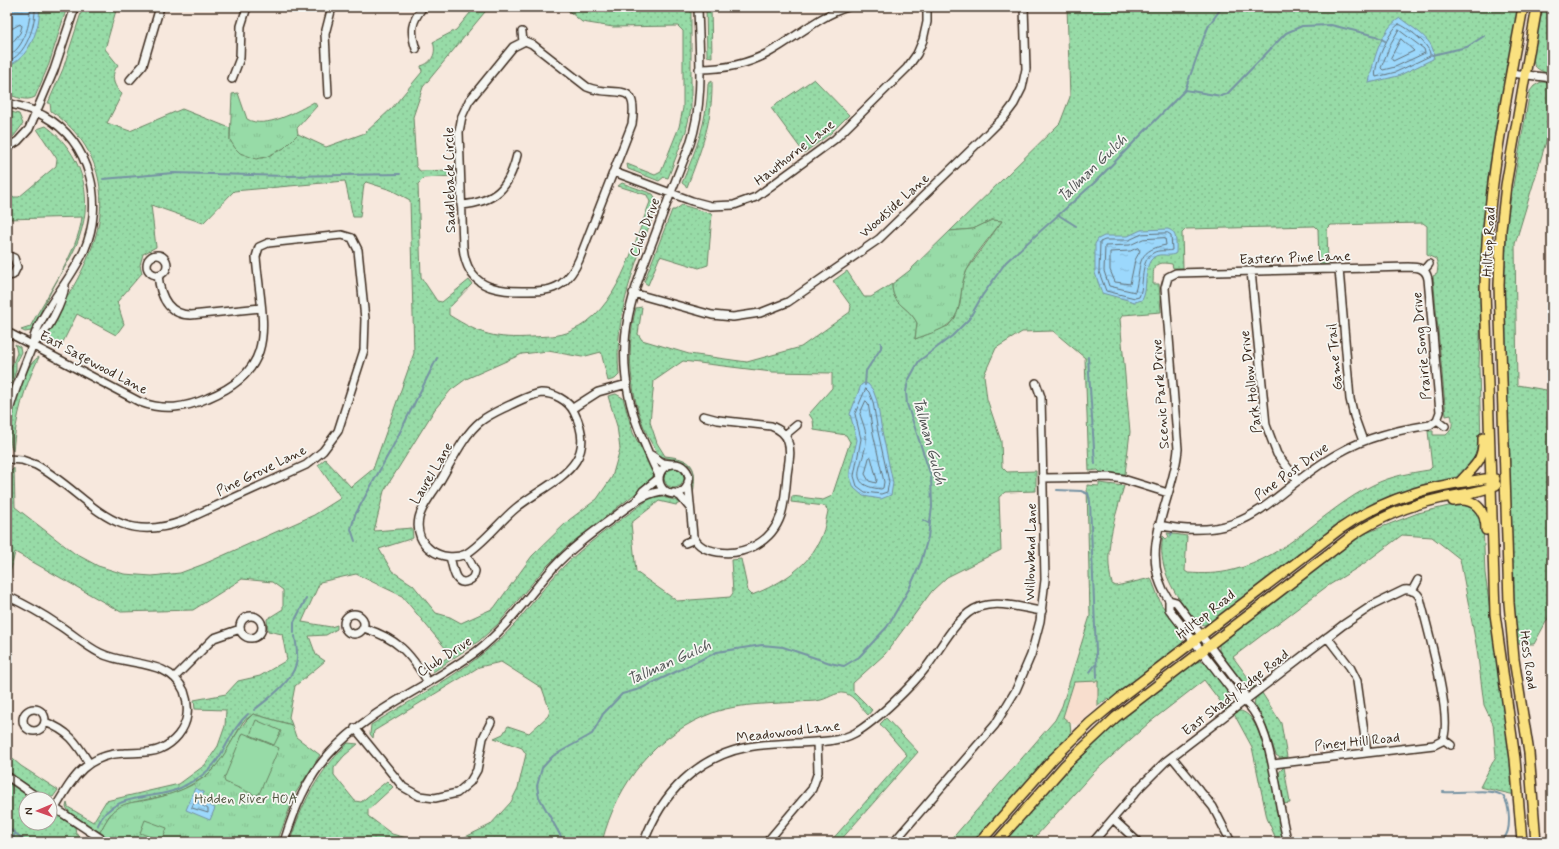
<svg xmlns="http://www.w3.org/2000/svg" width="1559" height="849" viewBox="0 0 1559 849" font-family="Mynerve,sans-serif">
<defs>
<pattern id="grass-dots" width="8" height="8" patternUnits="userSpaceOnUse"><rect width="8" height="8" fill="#97dba7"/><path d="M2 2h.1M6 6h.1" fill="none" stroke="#83bc8f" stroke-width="1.8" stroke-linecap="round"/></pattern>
<pattern id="park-tufts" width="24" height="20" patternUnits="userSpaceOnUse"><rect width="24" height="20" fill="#97dba7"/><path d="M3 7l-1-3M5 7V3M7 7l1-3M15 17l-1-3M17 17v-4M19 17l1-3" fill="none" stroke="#83bc8f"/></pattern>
<pattern id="water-ripples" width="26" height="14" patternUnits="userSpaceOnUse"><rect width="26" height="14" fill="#9cd8fc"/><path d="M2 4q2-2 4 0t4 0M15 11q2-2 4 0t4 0" fill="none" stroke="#87bad8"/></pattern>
</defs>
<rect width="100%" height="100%" fill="#f7e8dd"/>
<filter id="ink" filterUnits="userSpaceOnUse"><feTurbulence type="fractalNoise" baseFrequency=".025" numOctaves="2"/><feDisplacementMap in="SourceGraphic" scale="8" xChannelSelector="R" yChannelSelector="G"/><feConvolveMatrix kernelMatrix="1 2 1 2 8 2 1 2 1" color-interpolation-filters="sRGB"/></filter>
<g filter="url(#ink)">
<path fill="#f8dece" d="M1098,681V706L1077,725L1070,723L1063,717L1074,682Z"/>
<path fill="url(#grass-dots)" stroke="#698262" d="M7,7H67L49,64L35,97C26,102 16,97 7,94Z
M83,7H117L105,49L118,65C110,75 113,86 122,94L107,123L130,131L182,109L230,128V140L266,157L284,148L298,134L326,147L365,133L392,108L422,72L421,66C432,63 437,53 433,42L456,30L475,7H489L423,87L413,117L416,166L420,171L452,170V176L424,178L418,184L421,277L437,301L442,302L469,280L472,284L449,308V315C481,335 495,339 532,337C546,336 559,337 571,331C618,312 633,245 650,202L647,195L618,186L622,183L653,194L658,203C637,259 613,314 619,375L615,379L608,381L601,352L582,357L548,351L522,354L466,379L451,390L435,409L384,491L374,531L412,528L413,538L379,549L392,571L413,585L436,613L450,617L461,623L494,608L532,556L569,520L597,499L612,477L620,449L617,426L608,396L616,394L623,398L633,433L653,470V480L565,548L544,569L498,624L479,641L433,672L432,668L451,655L402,596L356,574L320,582L302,622L331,627L337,625V629L326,635L309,636L316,655L325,661L295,686L289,717L292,725L253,714L243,722L220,762L206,776L184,789L169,795L134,802L109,816L100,832L70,813L66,807L67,803L68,807L93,822L106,801L179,784L205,765L218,746L225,726L226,710L195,709L194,700L226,694L238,681L260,676L287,660L282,634L268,631L267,619L283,609V590L272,582L242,579L193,610L121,612L15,552L7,587L11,537L10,472L14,468L15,507L74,553L98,566L124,574L152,576L180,573L204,564L314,515L341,498L318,465L325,459L351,487L373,469L414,353L410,200L391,190L366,182L364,184L360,217H353L345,181L234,191L203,223L151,205L156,247L143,254L140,265L142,273L117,302L124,324L116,335L77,314L59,350L48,344L46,334C61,306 80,279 91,250C112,196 99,144 51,111L50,103H48L63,69Z
M564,7H607L616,11L679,10L681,7H691V109L686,131L668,178L664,177L659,181L628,169L627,164L655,175L661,172L679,127L683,108V31L678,26L613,27L582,22Z
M706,7H711L712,57L707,56Z
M1067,7H1518L1488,177L1484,217L1479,368L1481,443L1475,462L1461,475L1454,478L1425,484L1395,494L1352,515L1211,622L1204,625C1196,623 1193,618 1188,611C1172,591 1157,564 1163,536L1166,539L1169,537L1167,533L1187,536L1185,571L1188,573C1203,574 1218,574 1233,570C1288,557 1323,509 1373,485C1391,476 1410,473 1429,470L1432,467L1428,431H1433V435H1446C1453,430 1453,422 1451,415L1446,416L1445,405L1433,276L1437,274L1438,266L1436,259L1427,255V226L1423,223L1331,225L1327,229L1328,264H1319L1318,229L1315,226L1186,229L1182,233L1183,268H1173L1172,264C1150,260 1154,270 1153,284H1159V285L1161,312L1123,315L1120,319L1130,432L1125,474L1100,472L1098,470L1089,471L1085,358L1053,331L1022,332L996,348L984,375L987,399L1001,441L1002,467L1007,472L1036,471V491L1005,492L999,497L1001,550L947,577L932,591L885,654L853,683V691L872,710L868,715C862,709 856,699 849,695C839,689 830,698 821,700C814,702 806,701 799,702C772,704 742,703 715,712C656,733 617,783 602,842H441L457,841L490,825L511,802L518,788L526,754L522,748L494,738L503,734L508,726L529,733L548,716L550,711L542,688L501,662L479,667L374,731L373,738L370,734L371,725C414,698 460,675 498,641C523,619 540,590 564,566C590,540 622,519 652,497L659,496L678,501L680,503L676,505L659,501L631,523L636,572L677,601L730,597L733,593L731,560L741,559L748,591L752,595C782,583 810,566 822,535C825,528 826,519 828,511L825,506L791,502L792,496L823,500L832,496L850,442L846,435L814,430L813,420L809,414L832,388V373L772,372L683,361L654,381L650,422L657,443L665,456C694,459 697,467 693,494C689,483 702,472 685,462C676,457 663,461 657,452C631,414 624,352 636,308L642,307L638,334L642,340L689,354L747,362L801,347L850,312L851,306L833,281L847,271L864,297H871L892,284C892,306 908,305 917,323L915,339L948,326L955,318L960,304L962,284L967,270L1002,221L992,220L973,229L950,231L1060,123L1070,97Z
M1541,7H1552V74C1546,73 1539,71 1535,66C1528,58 1539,19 1541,7Z
M814,79L849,115L831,133L804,153L771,108Z
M712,81C713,121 701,150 687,187L682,183C697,147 707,123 708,84Z
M1541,82L1552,83V122L1515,244L1517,385L1552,391V611L1534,644H1517L1513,598L1504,286L1507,219L1530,91L1534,86Z
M7,111L19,114L23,124L14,136L7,140Z
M46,126C81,152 94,194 80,235C75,251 66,265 58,279C48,296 40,314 31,331L25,332L21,330L30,327C47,295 78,252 82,217L7,219V197H19L56,166L57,159L37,129Z
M682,205L712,214L708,265L699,268L660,256L648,285L644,282L672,210H675Z
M15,344L20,347L21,352L16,362V370L7,400V378L17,353Z
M39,357C24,388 16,416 13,451C3,434 21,365 39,357Z
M664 478a10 10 0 1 1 20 0a10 10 0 1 1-20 0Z
M1099,483L1124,486C1115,518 1103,550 1112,584L1116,586L1151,578L1161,604L1183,633V643L1110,700L1108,698L1098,706V681L1074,682L1063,717L1070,723L1071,735L974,842H949L1055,720L1062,706L1090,616L1087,485L1099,486Z
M1462,503L1476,509L1483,523L1485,573L1515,795L1480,787L1496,756L1493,724L1484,705L1477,649L1460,559L1432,537L1402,535L1362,565L1326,587L1233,657L1255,687L1251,688L1245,687L1219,650V645L1222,641L1361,535L1418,513Z
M1200,661L1207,664L1232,696L1230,705L1226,709L1204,680L1150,722L1093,773L1036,836L1044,842H1002L1090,746L1124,716L1193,663Z
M1262,693L1281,723L1287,757L1280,758L1276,755L1267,729L1254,705L1255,699Z
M1239,711C1267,711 1277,819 1284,842H1268L1276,839L1267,818L1252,747L1234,714Z
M886,718L918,752L839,842H830L907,755L880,724Z
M348,743L358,744L344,756L334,768V775L355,801L361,802L387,781L393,787L368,810V816L392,834L421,842H290C301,804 319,771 348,743Z
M7,754L21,766L58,790L53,797H45L7,771Z
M1284,767L1290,803L1283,804L1279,775L1280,771Z
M10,784L32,799H26V823H50V810L75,827L76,834L89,842H7V785Z"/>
<path fill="url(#park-tufts)" stroke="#698262" d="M238,93L247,119C265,130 298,111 314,102L317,106L297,128L298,134L284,148L266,157L256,159L240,153L235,148L230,140L232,94Z
M992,220L1002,221C990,237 975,254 966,272C962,281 962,290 960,300C957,328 939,330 915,339L917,323C908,305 892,306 892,284L909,271L950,231L973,229Z
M253,714L292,725L296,737L320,755L295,794L277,842H113L100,832C105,823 109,814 118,808C125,802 138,802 147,800C167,796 189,789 206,776C227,759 232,732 253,714Z"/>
<path fill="#97dba7" stroke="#698262" d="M256,720L281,731L274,745L250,735Z
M243,733L279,748L259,794L255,795L225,782L224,779Z
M145,820L167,828L162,841L140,833Z"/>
<path fill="url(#water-ripples)" stroke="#7592a3" d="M11,7H39C42,25 27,63 7,65V21Z
M1400,18C1412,28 1438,41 1433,59L1398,76L1369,83C1373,62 1380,30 1400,18Z
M1168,229C1178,232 1176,244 1176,253C1170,258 1161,252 1154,257C1142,266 1149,289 1142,300L1135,302L1102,293L1095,273V244L1098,239L1104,236H1128L1141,230Z
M864,383L868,384L873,390L877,401L882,431L893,483L891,495L881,499L863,496L854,488L850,477V469L857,440L850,414L861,385Z
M195,788L204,792L200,801L215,808L210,820L186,810Z"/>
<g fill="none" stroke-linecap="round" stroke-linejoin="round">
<path stroke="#627077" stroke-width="1" d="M1399,24C1407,27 1432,46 1430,56L1396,72L1376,77C1372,68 1390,29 1399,24Z
M7,29L13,28L20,24L22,26L20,33L7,49
M1399,30L1424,49L1425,53L1395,67L1383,70L1381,68L1391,43Z
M1401,39L1414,51L1393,61L1391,58Z
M7,56C24,50 31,22 30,7
M7,61C26,57 36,24 35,7
M1168,233L1171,235L1172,250C1166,252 1159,249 1153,253C1139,261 1145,285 1139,297L1135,298L1106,291L1099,272L1100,242L1105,240H1129L1142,234Z
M1165,238L1166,245C1134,251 1142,266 1135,292L1109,286L1104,271L1105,246L1130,245L1143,239Z
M1138,248L1140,251L1135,260L1130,284L1115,282L1110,270V252L1130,251Z
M866,389L869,392L873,402L878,432L889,482L887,492L881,494L865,492L857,486L854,476L861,439L855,414Z
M866,401L868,403L873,433L884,482L883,488L881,489C843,485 865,464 866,441C867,431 862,422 860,414Z
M871,457L877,480L876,483L869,481L865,474L869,458Z
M195,801L208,809V813L192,808Z"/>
<path stroke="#7592a3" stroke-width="2" d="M1551,9H1552
M1432,55L1467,47L1484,36
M1185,90L1221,96L1227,94L1286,33L1302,26L1331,25L1376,36L1385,41
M103,179L173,173L286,176L400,174
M1060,216L1076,226
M1088,357L1095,464
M865,385L866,371L881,348V343
M1057,490L1081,491L1088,494
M1088,493L1090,501L1097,677
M923,520L930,524
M1171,536L1172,533
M355,541L351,529L355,515L393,446L437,358
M294,633V622L306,599
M1090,672L1095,665
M254,710C269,698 291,683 296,664C299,656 296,645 295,636
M1443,792C1459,794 1492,787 1503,796C1510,804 1512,832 1503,839L1491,841
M98,825C112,790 157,802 184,786C194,781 207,773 214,764C227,748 232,728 248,714
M7,827L27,842
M12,842L15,832
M564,842L539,797L537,786L542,768L553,756L592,734L603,714L622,694L640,689L717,652L762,645L783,647L830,663L844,666L859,657L887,627L909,589L921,562L928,537L932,507L931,476L907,404L906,392L908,381L919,361L952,336L969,319L982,296L1006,262L1094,183L1185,90L1204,37L1209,25L1222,7"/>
<defs>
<path id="minor" d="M522,32L523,42
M525,41L532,44L587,87C614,99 639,77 632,124L579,260C575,269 569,278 561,284C551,291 539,291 528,291C494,292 467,287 463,247L459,132L462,116L469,101L513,47Z
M416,49C410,31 411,22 423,7
M699,69C723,69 746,65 768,53C796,38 818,16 848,7
M1511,73L1552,78
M232,79L240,58L241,26L247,7
M130,80L143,65L160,7
M328,94L325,34L332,7
M7,103C19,106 33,109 44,116C91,142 105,203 84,251C70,281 47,304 35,334C33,338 34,342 32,346C23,371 12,394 7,420
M7,148L18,141L29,129L54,70L75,7
M614,172L692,201L711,206L734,205L756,197L835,139L907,68L917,54L923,40L927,22V7
M461,205C496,202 509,188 517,155
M147 265a10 10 0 1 1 20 0a10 10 0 1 1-20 0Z
M7,255L14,258L17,267L13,275L7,276
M1339,269L1350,399L1354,416L1363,441
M1424,270L1429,264
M1251,271L1266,425L1277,454L1298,481
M158,275C160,296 168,315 191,315L261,308
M633,293L712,315L733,317L760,313L788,302L879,239L979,142L1005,116L1014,104L1022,88L1026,69L1024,7
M7,332L140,402C164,411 185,408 208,398C282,368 261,320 256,257L259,247L268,243L342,235L352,238
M33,344C47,334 63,302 65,285
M541,393C554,393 568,400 574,412C602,467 549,481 516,508C499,522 485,542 466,554C442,564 413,546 419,518C422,505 433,493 440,481C451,463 464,434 481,421C490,414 500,410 510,405C521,400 530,395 541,393Z
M573,408L598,392L627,384
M1437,420L1445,426
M785,435L797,425
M651,455L663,463L671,464
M7,459L22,460L36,465C89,494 112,548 183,521L306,465L323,451L338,431L364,350L365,319L358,250L352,238
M659 479a15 15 0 1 1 30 0a15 15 0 1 1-30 0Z
M659,476C648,453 634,422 629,397C616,334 633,292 655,235C666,205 678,174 690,144C705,100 699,53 698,7
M1043,478L1110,477L1123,479L1168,493
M688,482L693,536C698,547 707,550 718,552C744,556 772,542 781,515C785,502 786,488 787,475C788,465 792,452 788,442C786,433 779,429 771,426L718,420L703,416
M674,493L680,496L690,508
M637,500L643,491L659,478
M1158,525C1252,545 1267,494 1337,454C1366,437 1397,430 1430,425L1437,420L1440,412L1428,279C1426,268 1418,267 1408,267L1176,273L1168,277L1165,288L1178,449C1174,500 1135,551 1169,600
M685,543L695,539
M450,557C453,566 454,587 468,581C473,579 474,576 475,571L466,554
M1412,591L1418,580
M7,596C24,604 41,613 57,624C72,633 84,645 100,653C128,667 169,658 184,691C187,699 188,707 187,715C185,730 174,743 160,749C149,754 135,752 124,753C85,755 73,778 55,808
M1169,600V609L1237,697C1274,712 1276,807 1288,842
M1169,600L1176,602L1244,691V700
M344 624a10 10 0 1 1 20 0a10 10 0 1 1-20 0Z
M240 627a11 11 0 1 1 22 0a11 11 0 1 1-22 0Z
M364,628C398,639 409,652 428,682
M1327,637L1350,667L1357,681L1367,753
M175,677L214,638L240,629
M23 720a11 11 0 1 1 22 0a11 11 0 1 1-22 0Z
M45,722C69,731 76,742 89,763
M355,728L403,787L419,796L435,798L457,793L470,782L477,770L483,738L491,722
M1443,739L1451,745
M1172,757L1213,807L1231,842
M7,776L40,799
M50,805L106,842
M1114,820L1138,842
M284,842C294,810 306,779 329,754C370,708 429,687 477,651C507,628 528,596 553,568C572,547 595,531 618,514C632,504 647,491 666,491
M644,842C661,794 697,757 748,747C763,744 778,744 793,743C814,742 837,743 855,733C876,721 913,685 928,665C941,648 958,614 979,607C999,600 1022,608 1042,611
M767,842L812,789L818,772L817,742
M894,842L995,725L1016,690L1031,655L1040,621L1045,580L1041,397L1036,383
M1093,842L1141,786L1165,762L1343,625L1373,605L1404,590C1411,589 1417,592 1420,598C1426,624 1455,722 1442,741L1434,745L1273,764"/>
<path id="major" d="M1461,481C1475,465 1484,461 1483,438
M1453,501C1474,496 1486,510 1486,530
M980,842L1053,759L1090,723L1125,694L1340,529C1380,501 1423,487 1471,481C1479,480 1487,478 1495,479
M997,842L1065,765L1116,717L1353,535C1380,517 1410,505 1442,498C1460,494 1480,493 1496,485
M1522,842L1515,759L1495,614L1485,290C1486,194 1506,101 1523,7
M1536,842L1529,753L1514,659L1509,603L1499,285L1501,230L1506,185L1537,7"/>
</defs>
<use href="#minor" stroke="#3b2a1e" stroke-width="10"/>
<use href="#major" stroke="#3b2a1e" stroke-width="12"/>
<use href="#minor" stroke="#f6f6f2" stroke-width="7"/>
<use href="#major" stroke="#fae180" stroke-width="9"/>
</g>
</g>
<g text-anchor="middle" stroke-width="3.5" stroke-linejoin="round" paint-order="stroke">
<g font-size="14" fill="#3b2a1e" stroke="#f6f6f2">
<text transform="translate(794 152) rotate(-38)" y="5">Hawthorne Lane</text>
<text transform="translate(449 180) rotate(-91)" y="5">Saddleback Circle</text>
<text transform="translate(894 205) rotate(-42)" y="5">Woodside Lane</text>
<text transform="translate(644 227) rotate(-69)" y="5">Club Drive</text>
<text transform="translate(1488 242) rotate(-87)" y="5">Hilltop Road</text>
<text transform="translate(1295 257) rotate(-2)" y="5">Eastern Pine Lane</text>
<text transform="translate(1421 346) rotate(-95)" y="5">Prairie Song Drive</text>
<text transform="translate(1334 357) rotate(-95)" y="5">Game Trail</text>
<text transform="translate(94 362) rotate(28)" y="5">East Sagewood Lane</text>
<text transform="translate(1250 382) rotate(-97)" y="5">Park Hollow Drive</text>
<text transform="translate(1160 394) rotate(-94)" y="5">Scenic Park Drive</text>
<text transform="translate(261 470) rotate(-26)" y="5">Pine Grove Lane</text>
<text transform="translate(1291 471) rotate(-36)" y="5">Pine Post Drive</text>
<text transform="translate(431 473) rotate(-59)" y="5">Laurel Lane</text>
<text transform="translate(1030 552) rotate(-89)" y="5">Willowbend Lane</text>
<text transform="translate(1205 614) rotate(-38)" y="5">Hilltop Road</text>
<text transform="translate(444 656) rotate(-33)" y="5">Club Drive</text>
<text transform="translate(1529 660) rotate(82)" y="5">Hess Road</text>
<text transform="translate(1235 692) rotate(-38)" y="5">East Shady Ridge Road</text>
<text transform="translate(788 731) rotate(-7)" y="5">Meadowood Lane</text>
<text transform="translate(1357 741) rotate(-6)" y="5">Piney Hill Road</text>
</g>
<g font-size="14" fill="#525640" stroke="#f6f6f2">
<text x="246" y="803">Hidden River HOA</text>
</g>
<g font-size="15" font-style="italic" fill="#535656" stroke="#f6f6f2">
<text transform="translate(1092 168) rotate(-44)" y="5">Tallman Gulch</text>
<text transform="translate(930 441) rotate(75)" y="5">Tallman Gulch</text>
<text transform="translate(669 662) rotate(-24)" y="5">Tallman Gulch</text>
</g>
</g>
<rect width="1559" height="849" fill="none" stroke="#f6f6f2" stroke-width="24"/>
<rect x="12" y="12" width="1535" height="825" fill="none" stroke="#3b2a1e" stroke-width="1.5" filter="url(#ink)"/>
<g transform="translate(38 811) rotate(268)"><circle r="19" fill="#f6f6f2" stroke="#aba49d"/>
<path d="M0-3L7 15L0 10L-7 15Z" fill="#d1495b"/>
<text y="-6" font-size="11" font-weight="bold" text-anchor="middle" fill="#3b2a1e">N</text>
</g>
</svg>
